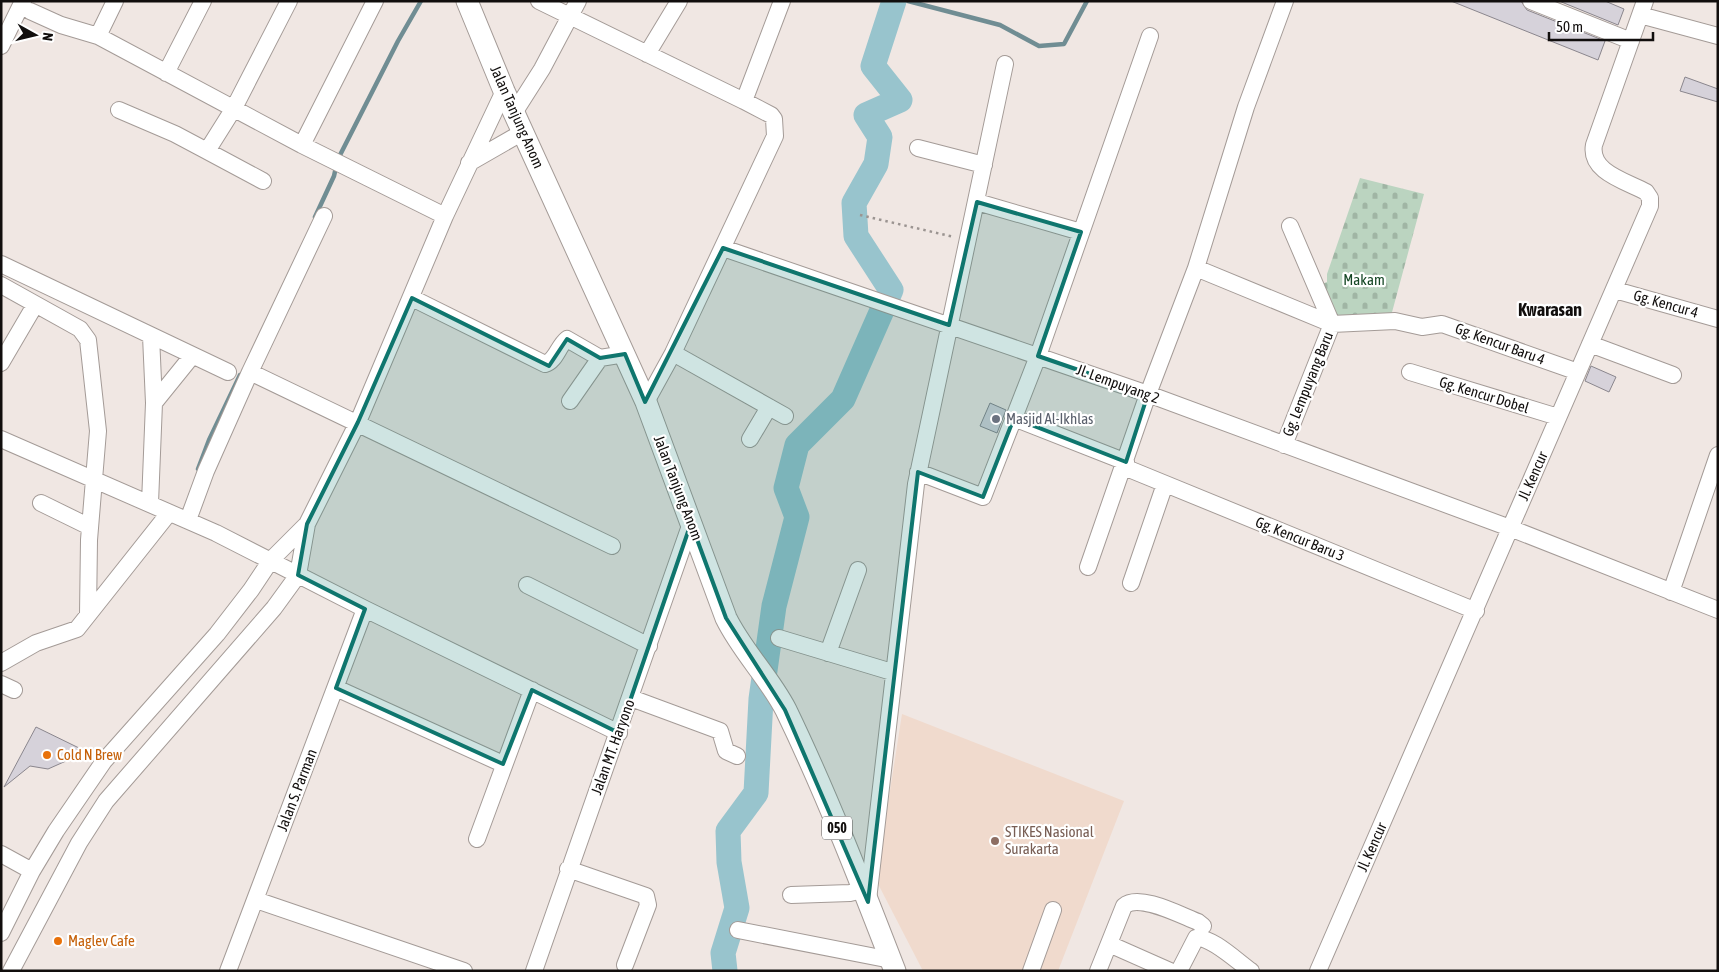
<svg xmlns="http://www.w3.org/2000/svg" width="1719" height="972" viewBox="0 0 1719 972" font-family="'Asap Condensed',sans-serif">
<defs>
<pattern id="cemetery-stones" width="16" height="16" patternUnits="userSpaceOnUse" patternTransform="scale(1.25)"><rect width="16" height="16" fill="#bbd4c0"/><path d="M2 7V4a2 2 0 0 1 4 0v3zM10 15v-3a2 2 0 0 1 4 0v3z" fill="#a0b5a4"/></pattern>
</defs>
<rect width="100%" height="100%" fill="#f0e7e3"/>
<path fill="#f0dacd" d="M902,714L1124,801L1058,971H923L876,880Z"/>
<path fill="url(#cemetery-stones)" d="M1360,178L1424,194L1391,316L1335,319L1322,284L1327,282V274Z"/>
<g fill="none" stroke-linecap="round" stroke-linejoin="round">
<path stroke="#708d93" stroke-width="4.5" d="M908,1L1000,25L1039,46L1064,44L1087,1
M338,159L398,41L421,1
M315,217L334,176L336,167
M198,469L209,440L240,375"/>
<path stroke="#98c4cd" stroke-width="25" d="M725,971L723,953L737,908L729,862L728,831L756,793L761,699L774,606L797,517L786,488L797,445L843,399L891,290L856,236L854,203L876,164L880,137L866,115L900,100L873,66L894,1"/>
</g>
<path fill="#d6d2da" stroke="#8a868d" d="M1451,1H1521L1527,10L1605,41L1598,60Z
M1559,1H1605L1624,9L1618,25Z
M1685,77L1718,89V102L1680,91Z
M1591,366L1616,377L1609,392L1585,381Z
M990,403L1006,410L997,433L980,426Z
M36,727L79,748L66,761L48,769L30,766L4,787Z"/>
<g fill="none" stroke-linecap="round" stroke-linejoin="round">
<defs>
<path id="minor" d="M539,1L744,101L771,115L774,119L775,136L673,353L646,402
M1531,1L1631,41
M30,11L61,25L98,36L302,145L445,216
M1640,15L1718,36
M98,36L115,1
M1,46L23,1
M647,54L679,1
M166,73L203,1
M744,101L782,1
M119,110L175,134L207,151L234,108L289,1
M514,113L542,69L578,1
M302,145L375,1
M918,148L984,165
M207,151L263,181
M469,163L523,132
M977,202L1081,232
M324,216L250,372L612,546
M1290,226L1332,324
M723,248L1148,394L1510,528L1718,610
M1,264L228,372
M1196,268L1332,324L1395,321L1422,327L1442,324L1578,372
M1,285L80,329L88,340L98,431L89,540L88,614
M1615,290L1718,319
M412,298L545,364C556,361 558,346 567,339L600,358L625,354
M1590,344L1673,375
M673,353L785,416
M1,363L35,305
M1410,372L1558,417
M570,401L600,358
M154,403L192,356
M1014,418L1126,462
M1,439L216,533L365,609L619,733
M750,439L769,407
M1284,445L1332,324
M1124,467L1476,611
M918,472L983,497L1038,356L1150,36
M41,503L90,527
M150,503L154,403L151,336
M188,520L206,471L250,372
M1088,567L1148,394L1196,268L1246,107L1285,1
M1131,583L1165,484
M527,585L649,646
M1671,592L1718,455
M779,638L892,672
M828,653L858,570
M1,663L36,643L77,629L169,513
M1,684L14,690
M336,688L503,764
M631,698L720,731L726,751L737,756
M477,839L532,690
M1,854L32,871
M568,869L646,896L648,905L625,965
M791,895L850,893L863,890
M256,900L464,971
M868,900L916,484L1005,64
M738,930L891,960
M1,933L32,871L56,831L104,761L217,634L251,590L271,560L307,524
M1109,944L1170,971
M11,971L79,843L106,801L274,608L298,575L307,524L358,422L445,216L504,91
M228,971L365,609
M534,971L691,523
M1031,971L1053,910
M1098,971L1124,906C1139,893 1180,915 1198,922L1203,926
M1179,971L1196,938C1211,936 1238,962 1251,971
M1318,971L1650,206V198L1646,192C1626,181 1589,172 1594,145L1645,1"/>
<path id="major" d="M467,1L504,91L646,402L726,618C742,651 769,677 786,710C827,795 861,883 895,971"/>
</defs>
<use href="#minor" stroke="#a49b97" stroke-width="18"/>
<use href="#major" stroke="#a49b97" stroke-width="23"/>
<path stroke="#9b9491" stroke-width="2.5" stroke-dasharray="2.5 4" stroke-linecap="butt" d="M860,215L954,237"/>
<use href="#minor" stroke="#fff" stroke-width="16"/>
<use href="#major" stroke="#fff" stroke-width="21"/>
</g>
<path fill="#0f766e" fill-opacity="0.2" stroke="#0f766e" stroke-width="4" stroke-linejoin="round" d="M977,202L1081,232L1038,356L1148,394L1126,462L1014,418L983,497L918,472L868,902L785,710L726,618L691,523L619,733L532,690L503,764L336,688L365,609L298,575L307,524L358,422L412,298L549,366L567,339L600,358L625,354L645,402L723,248L949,325Z"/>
<circle fill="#6b7280" stroke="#fff" stroke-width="2" cx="996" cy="419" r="5"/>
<g fill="#e8710a" stroke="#fff" stroke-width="2">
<circle cx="47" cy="755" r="5"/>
<circle cx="58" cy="941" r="5"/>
</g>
<circle fill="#8d6e63" stroke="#fff" stroke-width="2" cx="995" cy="841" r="5"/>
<g text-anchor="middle" stroke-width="4.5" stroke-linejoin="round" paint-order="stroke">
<rect fill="#fff" stroke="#585656" stroke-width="1" x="822" y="816.5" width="30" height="23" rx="4"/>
<g font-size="14" font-weight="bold" fill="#110e0d">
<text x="837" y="833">050</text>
</g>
<g font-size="15" fill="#110e0d" stroke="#fff">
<text transform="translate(517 117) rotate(66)" y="5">Jalan Tanjung Anom</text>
<text transform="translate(1666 304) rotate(16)" y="5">Gg. Kencur 4</text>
<text transform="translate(1500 344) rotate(20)" y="5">Gg. Kencur Baru 4</text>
<text transform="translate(1118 384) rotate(20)" y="5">Jl. Lempuyang 2</text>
<text transform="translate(1308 384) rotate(-68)" y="5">Gg. Lempuyang Baru</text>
<text transform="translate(1484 395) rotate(17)" y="5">Gg. Kencur Dobel</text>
<text transform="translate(1533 476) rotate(-66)" y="5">Jl. Kencur</text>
<text transform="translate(678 488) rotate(69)" y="5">Jalan Tanjung Anom</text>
<text transform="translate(1300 539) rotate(22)" y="5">Gg. Kencur Baru 3</text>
<text transform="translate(613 747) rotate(-70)" y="5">Jalan MT. Haryono</text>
<text transform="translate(297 790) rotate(-69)" y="5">Jalan S. Parman</text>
<text transform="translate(1372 847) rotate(-66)" y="5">Jl. Kencur</text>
</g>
<g font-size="15" fill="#154725" stroke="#fff">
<text x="1364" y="285">Makam</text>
</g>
<g font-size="15" fill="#5b616d" stroke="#fff" text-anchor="start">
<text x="1006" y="424">Masjid Al-Ikhlas</text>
</g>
<g font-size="15" fill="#c56008" stroke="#fff" text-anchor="start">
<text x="57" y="760">Cold N Brew</text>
<text x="68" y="946">Maglev Cafe</text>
</g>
<g font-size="15" fill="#785e54" stroke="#fff" text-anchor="start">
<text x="1005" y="837">STIKES Nasional<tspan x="1005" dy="17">Surakarta</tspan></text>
</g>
<g font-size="18" font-weight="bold" fill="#110e0d" stroke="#fff">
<text x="1550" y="316">Kwarasan</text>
</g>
</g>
<rect width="1719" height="972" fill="none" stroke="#110e0d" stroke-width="5"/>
<g transform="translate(35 35) rotate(98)" stroke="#ffffff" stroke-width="4" paint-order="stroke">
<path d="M0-4L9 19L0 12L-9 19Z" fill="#110e0d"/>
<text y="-8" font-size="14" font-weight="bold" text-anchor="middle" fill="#110e0d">N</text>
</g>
<path d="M1549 32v8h104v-8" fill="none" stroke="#110e0d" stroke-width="2.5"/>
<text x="1556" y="32" font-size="15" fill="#110e0d" stroke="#ffffff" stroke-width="4" paint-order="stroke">50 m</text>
</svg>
